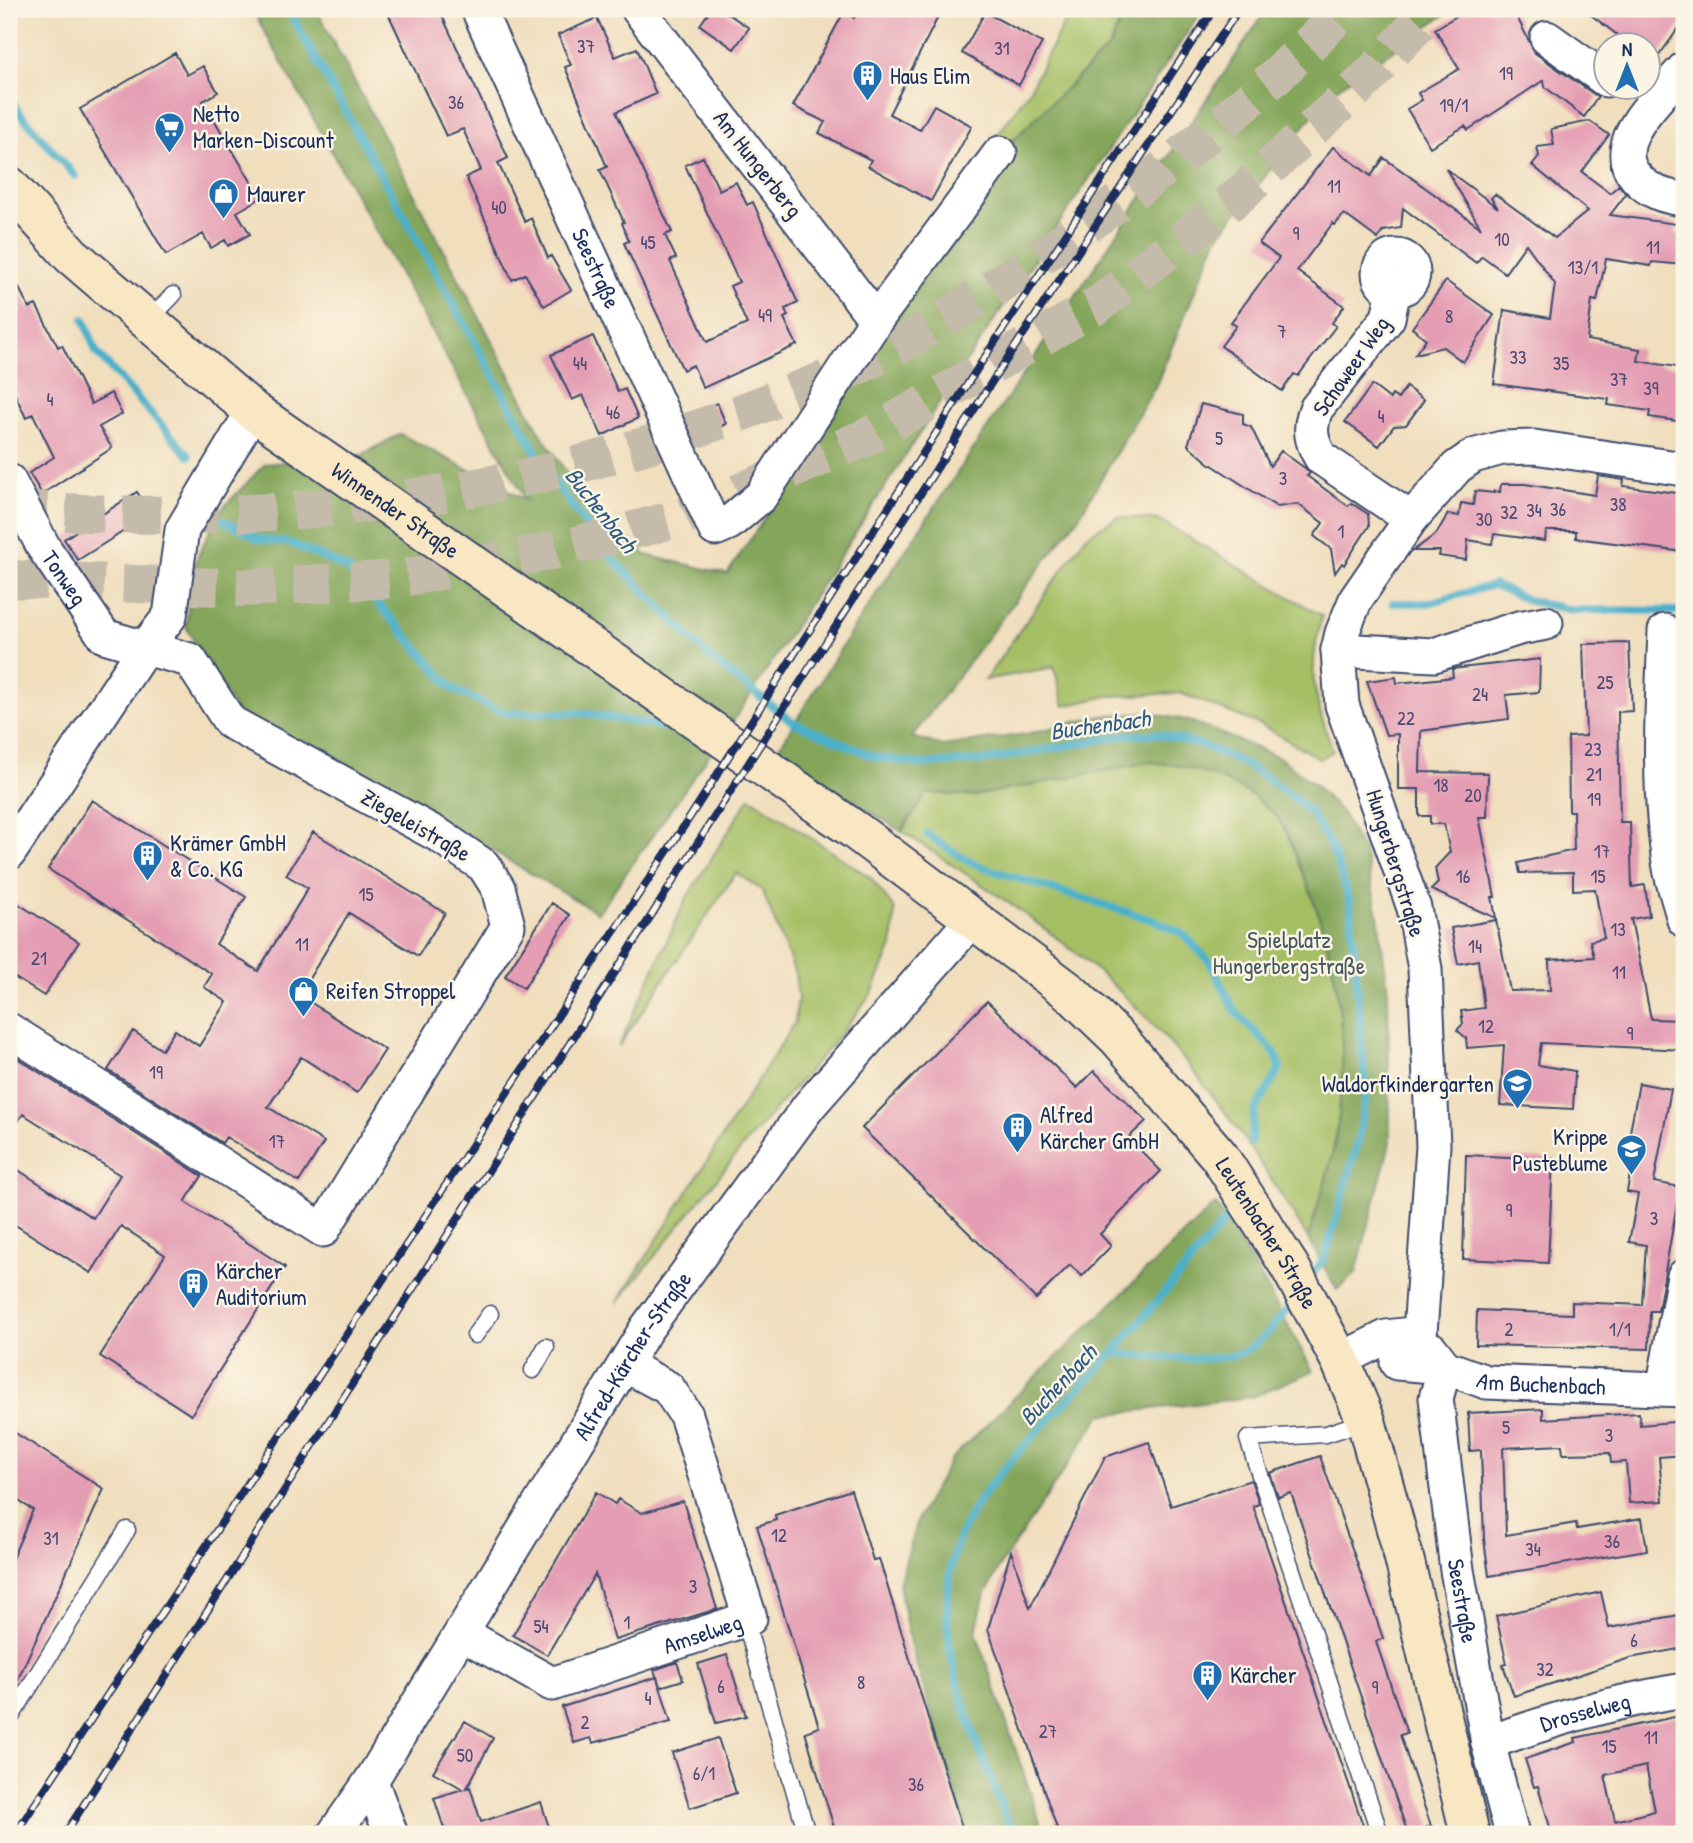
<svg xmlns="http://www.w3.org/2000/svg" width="1693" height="1843" viewBox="0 0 1693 1843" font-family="'Patrick Hand',sans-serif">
<rect width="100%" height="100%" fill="#fcf5e5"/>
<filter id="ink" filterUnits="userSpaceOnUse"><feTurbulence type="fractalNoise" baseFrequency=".0143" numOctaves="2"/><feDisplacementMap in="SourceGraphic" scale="14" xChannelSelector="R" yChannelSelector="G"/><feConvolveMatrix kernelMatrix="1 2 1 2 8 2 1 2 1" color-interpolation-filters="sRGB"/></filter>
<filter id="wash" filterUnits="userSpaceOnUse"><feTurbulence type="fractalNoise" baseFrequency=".00686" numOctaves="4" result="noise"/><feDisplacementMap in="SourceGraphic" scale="28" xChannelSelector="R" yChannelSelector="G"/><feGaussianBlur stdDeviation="1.57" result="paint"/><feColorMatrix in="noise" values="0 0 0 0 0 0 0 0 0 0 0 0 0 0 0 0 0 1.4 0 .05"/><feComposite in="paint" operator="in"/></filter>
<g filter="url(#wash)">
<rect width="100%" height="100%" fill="#f0debd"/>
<path fill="#a5bf65" stroke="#607762" stroke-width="2" d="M1071,9H1125L1110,46L1000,153L936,222L1030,89Z
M1118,517L1159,520L1322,616C1306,675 1314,695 1333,751L1320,759L1261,725L1180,693L1108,696L1064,706L1054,667L985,680L1086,536Z
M1149,762C1193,765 1241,781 1274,814C1286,826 1293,849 1300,865C1335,947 1349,1026 1339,1115C1335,1156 1320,1198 1308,1238C1253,1148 1192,1057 1113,985C1050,926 973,880 902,831L927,793L974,796Z
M750,797L871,878L895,910L892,946L873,991L840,1035L745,1144L617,1303L795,1022L798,998L795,973L762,890L736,873L619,1046L686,899Z"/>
<path fill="#84a65a" stroke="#506a5c" stroke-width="2" d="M252,9H316L541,434L585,500L646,555L727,574L832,418L885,290L1000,153L1110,46L1125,9H1203L956,377L740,711L598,913L397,795L238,715L186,627L192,569L218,513L265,464L362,455L400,434L526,500Z
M1267,9H1453L1330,93L1217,238L1156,385L1080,515L912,737L943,746L1026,734L1106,715L1149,713L1190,721L1279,757L1315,785L1342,813L1365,855L1378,915L1388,991L1390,1143L1356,1273L1337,1290L1308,1238C1320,1198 1335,1156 1339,1115C1349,1026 1335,947 1300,866C1293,849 1286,826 1274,814C1241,781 1193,765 1149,762L974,796L927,793L901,831L776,753L851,632Z
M1215,1204L1257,1270L1313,1371L1252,1397L1101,1415L1000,1566L984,1597L976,1632L1044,1834H968L909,1640L899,1584L917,1520L951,1459Z"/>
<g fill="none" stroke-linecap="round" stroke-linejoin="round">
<path stroke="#4ab0c9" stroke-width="8" d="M288,9L548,473L606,552L711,659L793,722L875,757L920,764L981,761L1127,735L1157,734L1202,745L1247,765L1289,793L1311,813L1334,853L1350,903L1366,1096L1358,1141L1325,1257L1310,1278
M9,95L17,110L75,176
M84,319L96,352L189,456
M223,520L259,539L290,543L348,569L453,689L504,713H583L665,727
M1393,603H1428L1494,585L1530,601L1572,610L1684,611
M927,834L961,857L985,868L1156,921L1183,934L1209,961L1235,1011L1275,1053L1280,1068L1254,1112L1251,1142
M1113,1353L1225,1221
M1012,1834C993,1781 968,1728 955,1673C942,1625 944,1561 969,1517C1001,1462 1069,1401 1113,1353C1146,1355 1217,1366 1245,1351C1266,1339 1279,1319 1294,1300"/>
</g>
<g id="blocks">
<path fill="#e49db3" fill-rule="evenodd" d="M386,9H439L508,158L498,163L525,222L531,218L548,258L551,256L571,290L544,306L525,274L512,280L466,177L481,170L463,129L446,136Z
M711,9H721L749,28L734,49L700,25Z
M859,9H942L889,114L920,130L934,105L972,126L931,201L868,166L871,160L819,133L825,122L793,106L844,12L854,18Z
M1468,9H1513L1535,53L1598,97L1584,117L1545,87L1544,80L1468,130L1465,126L1430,147L1407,109L1422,100L1418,93L1459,69L1435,29Z
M1583,9H1665L1683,22L1648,71V46H1632Z
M985,12L1042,43L1019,85L962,53Z
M597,18L615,57L637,48L656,94L616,112L672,232L665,235L676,258L670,261L707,342L747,324L730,286L739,282L685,165L703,157L719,190L736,182L747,205L753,202L798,303L785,309L788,316L784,318L797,345L703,388L693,365L683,370L624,243L629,241L622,223L624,222L600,170L607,167L565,67L571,65L558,35Z
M175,53L187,75L203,66L218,92L203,101L261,198L237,212L250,234L228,246L225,240L211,248L203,234L166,255L80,109Z
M1590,121L1609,135L1582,172L1610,193L1619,185L1626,194L1610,215L1677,224L1676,234L1684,236V265L1652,262L1651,266L1606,259L1597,301L1592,300L1587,340L1640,349L1638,361L1684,368V422L1649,417L1650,411L1608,405L1609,399L1494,384L1504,310L1550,318L1555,284L1526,244L1505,273L1482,256L1476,263L1403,208L1401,228L1383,231L1378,239L1344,214L1335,225L1333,223L1297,271L1344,306L1332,323L1336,326L1298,376L1294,374L1282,391L1221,346L1236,326L1231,322L1279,258L1259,243L1333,147L1371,176L1384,158L1481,228L1446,169L1498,208L1491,198L1495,194L1555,238L1588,211L1532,165L1539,156L1537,147L1554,145L1551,129Z
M9,268L29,308L36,305L58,347L62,345L91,404L111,393L122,414L99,427L112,448L42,494L29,473L54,457L33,414L26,418L9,381Z
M1446,281L1494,315L1463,362L1443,347L1415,354L1426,339L1412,328Z
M593,336L618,392L625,389L638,418L602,436L583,395L572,400L551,355Z
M1372,385L1390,399L1392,395L1398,399L1406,387L1424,400L1406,425L1394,426L1379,446L1345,422Z
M717,403L726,424L704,434L695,412Z
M1201,404L1243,414V424L1251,427L1270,466L1281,451L1306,469L1310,473L1307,476L1348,506L1351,503L1368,514L1369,526L1344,565L1342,563L1335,573L1331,549L1314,536L1323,523L1298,504L1277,507L1209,463L1188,445Z
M1598,476L1624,480L1623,486L1684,494V552L1576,538V531H1546L1545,541L1494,534L1492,544L1468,540L1466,560L1439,556L1440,551H1413L1436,534L1448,514L1459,516L1461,503L1473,505L1475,491L1494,493V491L1500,492L1501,484H1525L1595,495Z
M137,492L151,514L78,560L64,539Z
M1629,643L1632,711L1618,712L1620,822H1630L1632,887L1645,885L1649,916L1631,919L1651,1019L1684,1020V1050L1541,1043L1538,1065L1575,1071L1573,1109L1500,1105L1504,1045L1467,1048L1466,1038L1457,1030L1463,1024L1461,1011L1484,1008L1478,960L1458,964L1451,928L1496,920L1510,991L1550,990L1549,960L1594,957L1590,941L1604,938L1595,889L1573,890V872L1520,873L1518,863L1574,850L1573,811H1569L1568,737L1586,736L1583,644Z
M1540,659L1539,692L1506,695L1509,719L1421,731L1420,772L1488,773L1487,817H1479L1495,897H1492L1496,918L1431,890L1438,883L1435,868L1450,852L1444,824H1430V816H1419V789H1398V734L1386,735L1367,681L1396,677L1397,683L1418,681L1453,677L1452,669Z
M92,800L246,897L216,944L258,971L308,888L286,875L313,832L445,913L418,956L349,913L299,995L385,1050L357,1093L301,1057L268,1107L324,1142L299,1182L226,1137L222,1143L108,1070L133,1031L162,1050L175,1030L199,1046L227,1002L204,987L212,974L48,869Z
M9,898L79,942L44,996L9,974Z
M552,903L570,915L524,988L505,976Z
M987,1001L1077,1088L1094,1071L1146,1121L1128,1138L1161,1171L1100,1234L1111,1246L1082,1276L1070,1265L1036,1299L862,1128Z
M9,1053L202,1176L185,1202L285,1267L191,1415L100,1356L165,1255L121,1226L91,1273L9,1221V1164L93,1218L120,1175L23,1114L9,1133Z
M1639,1083L1671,1089L1654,1182L1680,1187L1658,1311H1650L1649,1349L1476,1345L1477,1310L1572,1314V1302L1642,1305L1646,1245L1629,1242L1638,1194L1627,1192L1635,1145L1628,1143Z
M1466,1155L1553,1159L1548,1263L1463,1259Z
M1543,1409V1419L1639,1413L1640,1425L1684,1421V1455L1659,1457L1663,1501L1629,1503L1626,1462L1611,1463L1610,1453L1563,1454L1562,1445L1503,1448L1506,1535L1576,1523L1577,1529L1642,1518L1647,1550L1489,1576L1484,1539L1481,1450L1470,1451L1468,1413Z
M9,1429L104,1489L9,1699V1566L33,1510L9,1495Z
M1149,1442L1171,1506L1251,1480L1259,1504L1253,1506L1366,1834H1059L988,1629L1011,1551L1030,1608L1105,1457Z
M1320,1456L1383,1638L1376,1642L1407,1733L1400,1735L1431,1826L1408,1834L1291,1493L1278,1497L1270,1473Z
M851,1490L873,1560L879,1559L964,1834H836L805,1732L819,1727L757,1526L776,1520L775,1515Z
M596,1492L615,1504L618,1499L642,1513L683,1501L717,1609L615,1640L595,1574L547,1655L513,1635Z
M1601,1592L1609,1628L1684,1614V1648L1630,1658L1514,1696L1503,1665L1507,1664L1496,1616Z
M727,1655L746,1716L716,1723L698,1664Z
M677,1662L683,1680L660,1687L654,1670Z
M657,1677L671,1722L593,1743L591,1738L574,1743L562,1707Z
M1684,1715V1834H1552L1538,1786L1534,1787L1525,1759L1576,1742L1575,1738ZM1646,1766L1655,1811L1615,1821L1605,1775Z
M465,1721L493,1738L467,1788L470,1787L481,1822L541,1802L551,1834H446L434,1798L463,1789L433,1772Z
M718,1738L736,1793L690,1808L672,1753Z"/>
</g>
</g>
<g filter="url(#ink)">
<use href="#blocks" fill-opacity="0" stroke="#3b496c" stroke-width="2"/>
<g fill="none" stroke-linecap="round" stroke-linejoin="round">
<path stroke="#c5bbaa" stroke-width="38" stroke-dasharray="38 19" stroke-linecap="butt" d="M9,508C272,530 528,500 773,400C807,386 843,374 876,357C951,318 1020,272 1089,223C1180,159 1268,90 1344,9
M9,579L242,588L397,579L562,549L683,517L867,437L1099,304L1236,198L1365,81L1432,9"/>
<defs>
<path id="lane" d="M148,321L173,295
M475,1335L490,1314
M533,1370L546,1347
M1366,1421L1326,1434L1248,1439L1380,1834
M745,1620L807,1834
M9,1720L127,1530"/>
<g id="street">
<path id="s1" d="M478,9L715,529L729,523L761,496L876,320L638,9"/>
<path d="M1547,38L1606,80"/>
<path d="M1684,69C1662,95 1605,142 1636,177C1649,192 1665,197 1684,199"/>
<circle cx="1396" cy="273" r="17"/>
<path d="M1394,289L1388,318L1316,409C1309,428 1310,440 1321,458L1411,519"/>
<path d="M876,320L1000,153"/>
<path id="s2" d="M9,481L44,548L104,636L145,648L9,853"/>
<path d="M1665,631C1662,709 1657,791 1670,868C1673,885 1680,903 1684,920"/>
<path d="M1338,650L1434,655L1519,628L1546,623"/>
<path d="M9,1030L323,1230L508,926L498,888L484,866L440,836L230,722L190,660L145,648L170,616L182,530L253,411"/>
<path d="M1420,1333L1433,1146L1425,969L1414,908L1342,705L1338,650L1342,633L1356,599L1411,519L1457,467L1473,456L1502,448L1534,447L1684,469"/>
<path id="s3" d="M1431,1349L1445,1367L1486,1382L1684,1390"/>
<path d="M1340,1360L1386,1337L1420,1333"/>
<path id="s4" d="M1397,1363L1445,1367L1436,1398L1457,1570L1488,1743L1512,1834"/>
<path d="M1663,1389L1684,1276"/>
<path id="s5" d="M463,1634L552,1684L750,1618L686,1415L668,1388L625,1365"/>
<path id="s6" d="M1488,1743C1553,1719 1616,1701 1684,1690"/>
<path d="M371,1781L391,1834"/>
<path id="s7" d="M334,1834L371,1781L646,1329L809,1106L973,919"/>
</g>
<g id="secondary">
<path id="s8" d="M9,186L71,255L253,411L856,831L1071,993L1118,1038L1161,1088L1219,1156L1290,1267L1340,1360L1366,1421L1403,1554L1470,1834"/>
</g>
</defs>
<use href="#lane" stroke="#3b496c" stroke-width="19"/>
<use href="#street" stroke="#3b496c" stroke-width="37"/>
<use href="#secondary" stroke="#3b496c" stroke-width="42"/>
<use href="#lane" stroke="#fff" stroke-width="16"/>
<use href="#street" stroke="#fff" stroke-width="33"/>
<use href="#secondary" stroke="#f9e7c3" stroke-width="38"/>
<defs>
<path id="rail" d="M15,1834L690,817L979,366L1214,9
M65,1834L995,377L1239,9"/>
</defs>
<use href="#rail" stroke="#1b2f5e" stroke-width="8"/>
<use href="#rail" stroke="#fcf5e5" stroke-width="5" stroke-dasharray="16" stroke-linecap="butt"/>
</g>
</g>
<defs>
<symbol id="building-pin" viewBox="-11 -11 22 30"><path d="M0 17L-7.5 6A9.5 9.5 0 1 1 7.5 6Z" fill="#1f6fb2" stroke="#fcf5e5"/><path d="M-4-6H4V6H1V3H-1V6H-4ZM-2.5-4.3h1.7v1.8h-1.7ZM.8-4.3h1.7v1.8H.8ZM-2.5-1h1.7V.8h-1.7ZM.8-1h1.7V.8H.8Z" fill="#fff"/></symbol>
<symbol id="supermarket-pin" viewBox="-11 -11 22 30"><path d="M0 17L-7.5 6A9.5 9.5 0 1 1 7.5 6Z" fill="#1f6fb2" stroke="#fcf5e5"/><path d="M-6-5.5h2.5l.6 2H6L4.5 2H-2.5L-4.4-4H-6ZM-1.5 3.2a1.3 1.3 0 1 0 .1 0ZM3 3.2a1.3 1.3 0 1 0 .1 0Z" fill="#fff"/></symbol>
<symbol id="shop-pin" viewBox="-11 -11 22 30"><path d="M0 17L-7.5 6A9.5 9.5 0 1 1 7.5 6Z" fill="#1f6fb2" stroke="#fcf5e5"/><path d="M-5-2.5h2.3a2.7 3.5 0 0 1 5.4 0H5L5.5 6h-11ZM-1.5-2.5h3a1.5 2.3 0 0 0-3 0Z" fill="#fff"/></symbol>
<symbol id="school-pin" viewBox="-11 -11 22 30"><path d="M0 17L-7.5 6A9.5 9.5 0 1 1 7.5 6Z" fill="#1f6fb2" stroke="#fcf5e5"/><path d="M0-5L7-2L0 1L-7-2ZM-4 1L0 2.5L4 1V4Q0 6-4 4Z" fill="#fff"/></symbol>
</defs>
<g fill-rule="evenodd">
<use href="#building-pin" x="850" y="58" width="35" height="47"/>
<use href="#supermarket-pin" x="152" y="110" width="35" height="47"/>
<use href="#shop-pin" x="206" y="176" width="35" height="47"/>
<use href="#building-pin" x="130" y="838" width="35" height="47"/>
<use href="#shop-pin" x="286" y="974" width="35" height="47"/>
<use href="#school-pin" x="1500" y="1066" width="35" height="47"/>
<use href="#building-pin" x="1000" y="1110" width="35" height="47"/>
<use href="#school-pin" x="1614" y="1132" width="35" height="47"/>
<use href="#building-pin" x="176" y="1266" width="35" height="47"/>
<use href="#building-pin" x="1190" y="1658" width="35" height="47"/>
</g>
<g text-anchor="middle" stroke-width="5" stroke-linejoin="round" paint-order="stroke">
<g font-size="19" fill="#4d4a73">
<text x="586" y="53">37</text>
<text x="1002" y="55">31</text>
<text x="1506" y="80">19</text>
<text x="456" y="109">36</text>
<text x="1454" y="112">19/1</text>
<text x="1334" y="193">11</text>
<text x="499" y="214">40</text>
<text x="1296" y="240">9</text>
<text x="1502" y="246">10</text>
<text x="648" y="249">45</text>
<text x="1653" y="254">11</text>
<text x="1583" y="274">13/1</text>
<text x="765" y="322">49</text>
<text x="1449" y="323">8</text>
<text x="1282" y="338">7</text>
<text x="1518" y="364">33</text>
<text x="580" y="370">44</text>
<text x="1561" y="370">35</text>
<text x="1619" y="386">37</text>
<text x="1651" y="395">39</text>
<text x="50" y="406">4</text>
<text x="613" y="419">46</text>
<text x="1381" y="423">4</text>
<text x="1219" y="445">5</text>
<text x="1283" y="485">3</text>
<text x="1618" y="511">38</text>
<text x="1558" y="516">36</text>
<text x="1534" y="517">34</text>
<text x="1509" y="519">32</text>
<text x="1484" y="526">30</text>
<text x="1341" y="538">1</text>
<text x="1605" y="689">25</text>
<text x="1480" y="701">24</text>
<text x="1406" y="725">22</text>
<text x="1593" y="756">23</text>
<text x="1594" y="781">21</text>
<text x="1441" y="792">18</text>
<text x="1473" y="802">20</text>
<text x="1594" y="806">19</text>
<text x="1602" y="858">17</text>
<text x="1463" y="883">16</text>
<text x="1598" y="883">15</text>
<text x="366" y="901">15</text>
<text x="1618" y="936">13</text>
<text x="302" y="951">11</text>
<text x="1475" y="953">14</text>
<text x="39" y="965">21</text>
<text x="1619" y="979">11</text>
<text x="1486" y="1033">12</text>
<text x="1630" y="1040">9</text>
<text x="156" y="1079">19</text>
<text x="277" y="1148">17</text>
<text x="1509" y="1217">9</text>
<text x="1654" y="1225">3</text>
<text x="1509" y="1336">2</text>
<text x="1620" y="1336">1/1</text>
<text x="1506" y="1434">5</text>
<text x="1609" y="1442">3</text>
<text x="779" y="1542">12</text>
<text x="51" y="1545">31</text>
<text x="1612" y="1548">36</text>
<text x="1533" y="1556">34</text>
<text x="693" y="1593">3</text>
<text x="627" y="1629">1</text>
<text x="541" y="1633">54</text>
<text x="1634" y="1647">6</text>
<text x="1545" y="1676">32</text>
<text x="861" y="1689">8</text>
<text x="721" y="1693">6</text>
<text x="1375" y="1694">9</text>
<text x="648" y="1705">4</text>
<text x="585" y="1729">2</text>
<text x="1048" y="1738">27</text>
<text x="1651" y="1744">11</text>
<text x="1609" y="1753">15</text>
<text x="465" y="1762">50</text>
<text x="704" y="1780">6/1</text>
<text x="916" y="1791">36</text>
</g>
<g font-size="23" fill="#1b2f5e" stroke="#fcf5e5" text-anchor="start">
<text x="890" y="84">Haus Elim</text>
<text x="193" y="122">Netto<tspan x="193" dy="26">Marken-Discount</tspan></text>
<text x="247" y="202">Maurer</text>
<text x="170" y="851">Krämer GmbH<tspan x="170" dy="26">&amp; Co. KG</tspan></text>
<text x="326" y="999">Reifen Stroppel</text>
<text x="1494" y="1092" text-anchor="end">Waldorfkindergarten</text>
<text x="1040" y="1123">Alfred<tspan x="1040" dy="26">Kärcher GmbH</tspan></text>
<text x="1608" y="1145" text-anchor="end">Krippe<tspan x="1608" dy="26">Pusteblume</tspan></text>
<text x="216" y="1279">Kärcher<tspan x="216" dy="26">Auditorium</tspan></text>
<text x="1230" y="1683">Kärcher</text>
</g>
<g font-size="23" fill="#1b2f5e" stroke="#fcf5e5">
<text transform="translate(758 164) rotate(52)" y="8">Am Hungerberg</text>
<text dy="8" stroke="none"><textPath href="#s1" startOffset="285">Seestraße</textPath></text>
<text transform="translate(1351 366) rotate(-55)" y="8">Schoweer Weg</text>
<text dy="8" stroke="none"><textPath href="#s8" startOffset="506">Winnender Straße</textPath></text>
<text dy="8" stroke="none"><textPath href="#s2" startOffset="112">Tonweg</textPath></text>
<text transform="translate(416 825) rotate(30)" y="8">Ziegeleistraße</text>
<text transform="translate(1396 863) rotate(73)" y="8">Hungerbergstraße</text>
<text dy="8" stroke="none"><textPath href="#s8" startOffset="1648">Leutenbacher Straße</textPath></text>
<text dy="8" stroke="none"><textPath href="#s7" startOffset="564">Alfred-Kärcher-Straße</textPath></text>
<text dy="8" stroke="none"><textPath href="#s3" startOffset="122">Am Buchenbach</textPath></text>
<text dy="8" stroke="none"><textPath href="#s4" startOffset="285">Seestraße</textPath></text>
<text dy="8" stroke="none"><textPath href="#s5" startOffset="261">Amselweg</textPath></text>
<text dy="8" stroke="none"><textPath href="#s6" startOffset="102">Drosselweg</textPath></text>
</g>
<g font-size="23" fill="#445a60" stroke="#fcf5e5">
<text x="1289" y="948">Spielplatz<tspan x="1289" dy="26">Hungerbergstraße</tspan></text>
</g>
<g font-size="24" font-style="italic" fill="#2b5c83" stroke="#fcf5e5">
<text transform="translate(601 510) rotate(52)" y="8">Buchenbach</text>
<text transform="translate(1100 725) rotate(-8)" y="8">Buchenbach</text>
<text transform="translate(1058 1385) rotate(-47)" y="8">Buchenbach</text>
</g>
</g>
<rect width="1693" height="1843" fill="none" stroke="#fcf5e5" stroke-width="35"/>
<g transform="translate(1627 66)"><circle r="33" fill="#fcf5e5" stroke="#a2a6af" stroke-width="2"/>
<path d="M0-5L12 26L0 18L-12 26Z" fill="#1f6fb2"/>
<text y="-10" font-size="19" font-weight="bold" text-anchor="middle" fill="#1b2f5e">N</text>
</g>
</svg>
